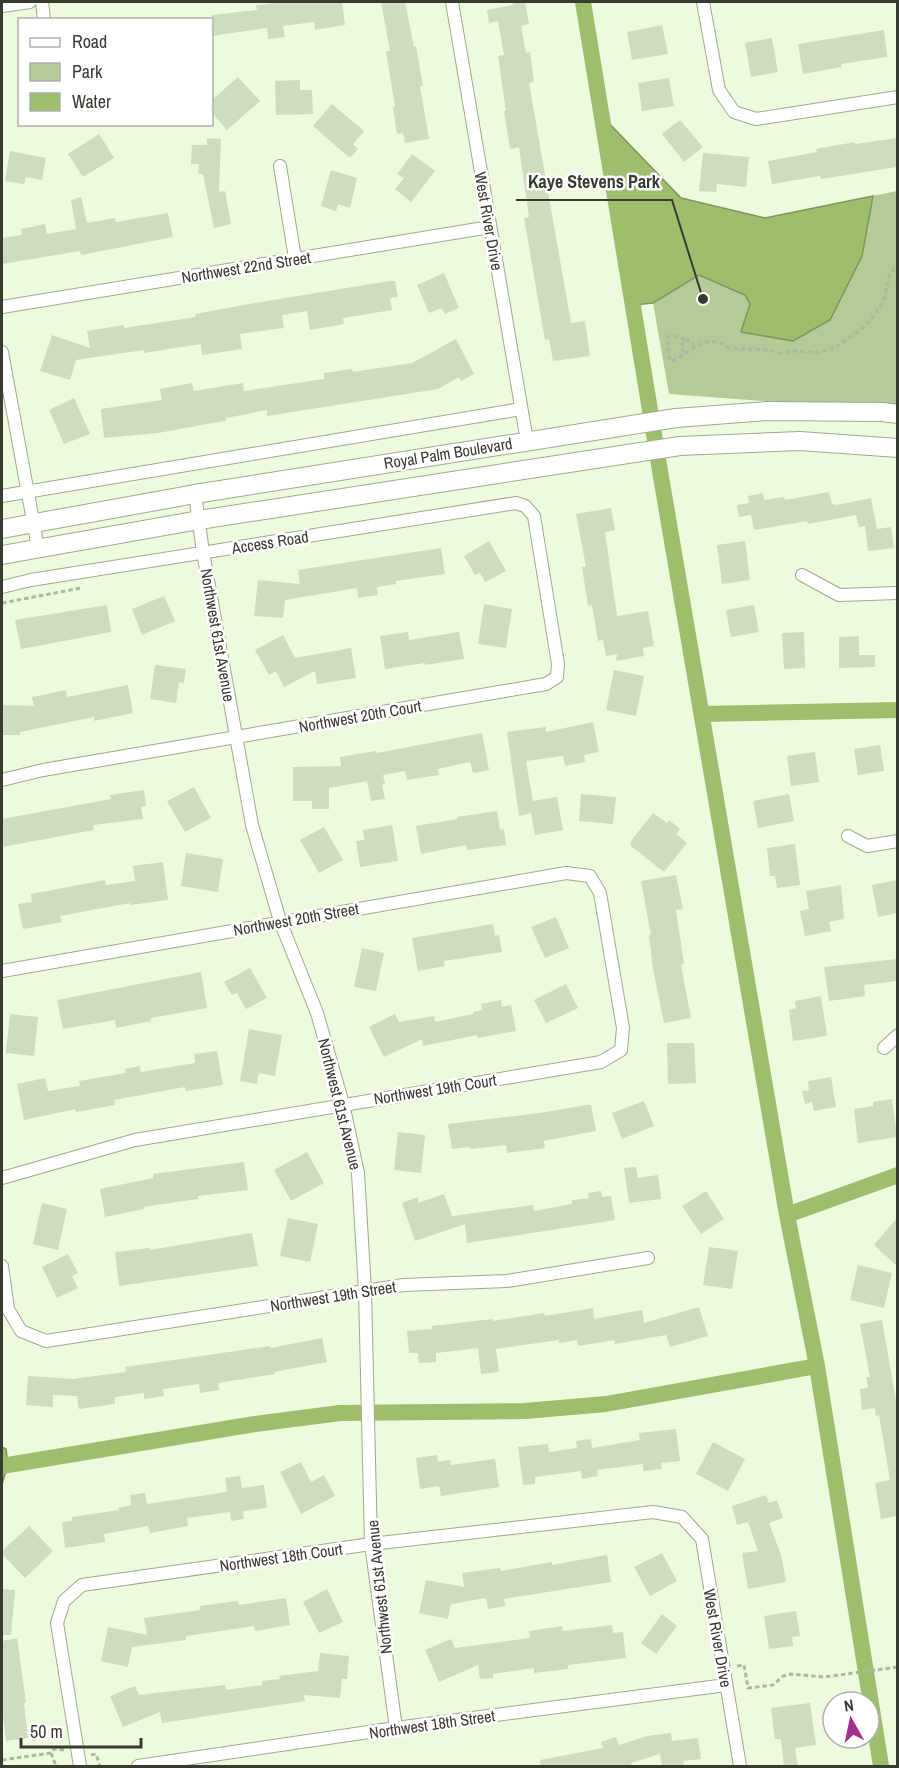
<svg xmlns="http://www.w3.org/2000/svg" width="899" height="1768" viewBox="0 0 899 1768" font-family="'Archivo Narrow',sans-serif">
<rect width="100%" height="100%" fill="#edfadd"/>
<path fill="#b4ca97" d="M897,191V411L669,394L653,303L699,275L745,295L750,304L741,332L862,256L873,196Z"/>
<path fill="#9dbe6c" stroke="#7e975a" stroke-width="1.5" d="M602,116L681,198L765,218L873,196L862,256L830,320L793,341L741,332L750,304L745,295L699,275L653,303L634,305Z
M2,1447L6,1449L8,1465L2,1484Z"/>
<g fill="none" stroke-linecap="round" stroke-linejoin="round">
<path stroke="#9dbe6c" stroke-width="16" d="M583,2L660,471L787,1215L817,1366L881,1766
M702,714L898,710
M787,1215L898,1175
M2,1466L255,1424L340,1413L525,1411L606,1404L817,1366"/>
</g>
<path fill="#cfdcbf" d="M288,2H342L345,25L315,30L314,22L283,26L285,37L268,39L267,28L212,36V15L257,10L256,5Z
M381,2H405L414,47L416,46L423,86H420L429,139L405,143L403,133L397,134L393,107H395L386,51H390Z
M512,2H525L529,24L521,26L526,53L530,52L534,82L529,83L571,323L585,321L590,356L553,361L549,339L545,340L524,218L529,217L519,147L510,149L504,111H506L498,56L504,55L498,21L489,23L487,10L513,5Z
M662,25L668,54L632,60L627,32Z
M884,30L887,57L841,64L842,67L803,74L798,44Z
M772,38L778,72L751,77L745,43Z
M238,77L260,101L227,130L212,113V100Z
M669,78L674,106L642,111L638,83Z
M300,80V90H312L313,114L276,115L275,81Z
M332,104L364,131L353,144L358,149L350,158L313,126Z
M680,120L703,147L684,162L662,134Z
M99,134L114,158L83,177L68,154Z
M207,138L221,139L219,192L225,191L231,224L214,228L203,174H198L199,164H191L192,145H207Z
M897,138V167L821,179L820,176L772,184L768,161L817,152L816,149L855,142V144Z
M10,151L46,158L42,180L26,177L24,184L5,181Z
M703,153L749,157L746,187L717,184L716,192L699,191Z
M412,154L435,171L411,202L395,189L404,178L397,174Z
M331,170L357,178L350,208L338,204L336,211L321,206Z
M81,197L87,223L115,218L116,222L168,213L173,237L81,255L80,251L2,264V238L22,235L21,229L45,224L47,234L76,229L71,200Z
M444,273L459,308L445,314L442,308L429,313L417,285Z
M389,281H395L398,297L390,298L392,310L343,318L344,324L310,330L307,311L282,315L284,328L240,334L242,349L202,355L201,344L144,353V350L76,360L70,380L40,371L52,335L90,348L87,331L124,325V328L196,317L195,314L249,304Z
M456,339L474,374L461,381L459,377L438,389L267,416V410L226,418V421L213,423L158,433L104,438L101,409L162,400L160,389L192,383L194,391L243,383L244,391L324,379V373L352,369L353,372L412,363Z
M74,398L90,434L64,444L49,410Z
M829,492L832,504L837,505L871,498L877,529L891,527L894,548L868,551L865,526L859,527L856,515L808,524L807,521L754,530L751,515L739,517L737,505L749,503L748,496L763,493L764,500L784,497L785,500Z
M611,508L615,530L605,532L617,616L648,611L654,646L643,648L644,656L616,661L617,654L606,656L603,640L598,641L592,605L588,606L582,567H586L576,514Z
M489,541L506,571L485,582L480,573L475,575L464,556Z
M745,541L750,580L722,584L717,545Z
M441,548L445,574L395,581L396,584L377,587L378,595L358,598L357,588L285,600L283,618L254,616L258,580L300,584L298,570Z
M164,596L175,621L142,635L132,609Z
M484,604L512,609L506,648L478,644Z
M107,605L111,632L21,649L15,620Z
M754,605L759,632L731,637L726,610Z
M408,632L409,640L459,632L464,659L425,665V663L385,669L380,636Z
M804,632L805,668L784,669L782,633Z
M283,635L295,658L351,648L356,678L317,684L315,671L284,687L276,671L269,675L255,650Z
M859,636V655H875V667L839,668V637Z
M155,665L186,669L184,683L179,682L176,703L150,699Z
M614,670L644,676L636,716L606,710Z
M128,685L133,713L94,721V717L20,732V735H2V705L34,706L32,697L66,690L67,697Z
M593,722L599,752L584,755L585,762L565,766L563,756L526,761L533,801L557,797L563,830L535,835L531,813L519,816L507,732L546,727V732Z
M482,733L489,770L473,773L470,762L438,769L439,775L407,780L405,771L383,775L385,784L382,785L385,799L371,801L367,781L329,788V809H312V801H293V767L341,766L340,757L376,751L377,753Z
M880,745L884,771L858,775L854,749Z
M815,752L819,782L791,786L787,756Z
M194,787L211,818L185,832L167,801Z
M144,790L146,806L141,807L143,819L93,825L94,830L2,847V819L111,799L110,795Z
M581,794L616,797L613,824L579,821Z
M789,794L794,821L758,828L753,801Z
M497,811L500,830L504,829L506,845L467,850L466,845L421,854L416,826L457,819V817Z
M653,813L667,823L669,820L680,829L676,834L687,843L664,872L631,846V841Z
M392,825L398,861L360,867L356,841L364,840L363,830Z
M324,827L343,860L319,873L300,840Z
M795,844L800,885L777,888L775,876H770L767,848Z
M186,853L223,859L218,892L181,886Z
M163,862L168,900L130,905V903L60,916L62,922L23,929L18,904L32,902L31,894L105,880L106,885L135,881L133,866Z
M676,875L683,909L676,910L684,964L681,965L691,1018L664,1023L653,969L649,935H651L641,881Z
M897,880V913L878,917L872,885Z
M841,885L844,919L829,922L831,931L805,936L800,911L809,909L806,891Z
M556,917L569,948L545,958L531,927Z
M493,924L495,936L499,935L502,952L444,961L445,966L418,971L412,938Z
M362,948L384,953L376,991L354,987Z
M897,959V981L864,985L865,996L829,1001L824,967Z
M250,968L267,998L246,1009L237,993L232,995L224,982Z
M201,972L207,1008L151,1018V1021L116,1028L115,1020L63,1029L57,1000Z
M566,984L578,1008L546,1023L534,1000Z
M821,996L827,1036L793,1041L789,1010L796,1008L795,1001Z
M501,1000L502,1007L511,1005L516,1031L478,1038L477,1035L423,1046L422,1039L384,1057L369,1027L395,1014L399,1022L434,1016L435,1022L473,1014V1012L482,1010L481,1004Z
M10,1014L38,1017L34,1056L6,1053Z
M249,1029L282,1035L275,1076L259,1073L257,1084L240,1081Z
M667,1043H694L696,1083L668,1084Z
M217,1051L223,1085L186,1091L185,1087L114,1100L115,1105L76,1112L75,1109L24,1120L17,1084L45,1078L48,1091L80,1086L79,1081L126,1073L125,1069L140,1066L141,1072L195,1063L194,1054Z
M831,1077L836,1107L814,1111L812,1102L805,1104L802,1091L809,1090L808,1081Z
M892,1099L897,1137L858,1143L854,1109L873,1106V1102Z
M644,1101L654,1126L622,1139L612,1113Z
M586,1105H591L596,1131L544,1141L545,1148L507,1153L506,1145L470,1149V1147L452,1149L448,1124L540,1113Z
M398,1132L425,1135L421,1173L394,1170Z
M307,1152L324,1183L291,1201L274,1170Z
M244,1162L248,1190L198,1196V1199L143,1207L144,1209L105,1217L100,1189L153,1178V1174Z
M636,1167L638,1178L658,1175L661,1199L629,1203L624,1168Z
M601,1191L602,1197L611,1196L615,1220L467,1243L465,1224L415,1241L402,1203L418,1197V1203L444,1194L452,1216L533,1205L534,1211L572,1204V1200L589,1198L588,1193Z
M706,1191L724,1219L701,1234L682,1206Z
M42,1203L67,1209L58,1250L33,1244Z
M288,1218L318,1224L310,1262L280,1256Z
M897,1218V1266L874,1245Z
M252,1233L258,1266L119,1286L115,1252L150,1248V1250Z
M709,1247L738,1251L732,1289L703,1285Z
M68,1254L78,1273L72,1276L78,1288L57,1298L42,1267Z
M858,1265L892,1273L884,1308L850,1300Z
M699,1307L708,1336L670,1347L666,1335L615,1344L614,1340L578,1346L577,1340L559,1343V1340L496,1349L499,1372L481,1374L478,1348L436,1353V1362L419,1363L418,1353H409L407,1331L432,1329V1326L493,1319V1321L544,1313L545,1316L593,1308L594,1319L642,1310L644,1323Z
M882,1320L897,1406V1516L881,1519L875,1483L890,1480L879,1415L876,1416L875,1408L862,1410L860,1389L868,1388L866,1377H870L860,1324Z
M322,1338L327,1362L274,1372L275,1374L218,1383L219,1390L200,1393L199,1384L163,1389L164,1396L144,1399V1393L115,1397V1404L79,1409L77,1396L53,1395V1407L26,1405L28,1376L72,1379L126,1372L125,1367L270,1346L271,1348Z
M676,1429L680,1461L661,1463L662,1469L643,1471V1464L597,1470L598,1476L582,1479L581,1471L535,1477V1484L523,1485L518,1447L548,1444L549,1452L577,1448L576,1441L591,1439L592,1448L640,1440L639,1433Z
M713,1442L745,1459L728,1491L696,1474Z
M437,1455L438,1462L450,1460L451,1465L495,1459L499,1487L441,1496L439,1486L420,1489L416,1458Z
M301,1462L311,1482L324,1475L335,1496L301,1514L280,1472Z
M240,1476L242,1488L264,1485L267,1508L243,1511L244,1519L231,1521L230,1512L187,1518L188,1526L150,1533L148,1526L104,1534L105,1542L65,1548L62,1522L72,1521V1517L119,1510L118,1508L131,1505L130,1495L145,1493L147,1504L227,1492L225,1478Z
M766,1495L769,1503L777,1500L783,1518L769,1523L781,1555L786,1582L748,1589L742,1553L758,1551L748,1522L737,1525L732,1506Z
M29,1526L53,1551L25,1578L2,1554V1551Z
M662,1553L677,1581L650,1596L634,1567Z
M607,1555L611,1582L504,1599L505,1606L488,1609L486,1598L451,1604L448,1619L419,1613L426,1580L464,1587L462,1573L500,1568L501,1571L552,1562V1565Z
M2,1589L15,1590L11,1635H2Z
M327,1589L343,1622L319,1633L303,1602Z
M286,1598L290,1625L255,1631L254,1626L186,1636V1640L132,1647L128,1667L101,1661L108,1627L147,1635L144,1618L200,1610V1606L238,1601L239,1605Z
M796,1611L800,1636L792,1637L793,1646L769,1649L764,1616Z
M662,1614L677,1626L656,1654L641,1643Z
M612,1625L613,1633L623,1632L626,1658L568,1665V1669L534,1673V1668L493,1674V1678L480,1679L478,1665L439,1682L425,1650L451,1639L455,1648L530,1638L529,1631L562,1626L563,1631Z
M17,1638L26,1703H24L28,1738L6,1741L2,1706V1641Z
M320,1653L349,1656L347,1679H342L340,1698L304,1695L305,1701L162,1723L160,1712L123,1727L110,1696L135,1686L139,1695L225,1685L226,1690L262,1685V1681L280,1679L279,1676L318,1671Z
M810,1703L816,1745L795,1748L798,1767H784L781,1739H775L771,1708Z
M671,1733L672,1741L698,1738L701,1759L683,1761L684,1767H662L660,1754L631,1763L633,1767H541L540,1760L603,1748L601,1742L616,1737L619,1745L647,1736Z"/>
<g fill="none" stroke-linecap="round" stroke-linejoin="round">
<defs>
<path id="street" d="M42,2L44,20
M452,2L527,441
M703,2L719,90L734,112L756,119L898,97
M2,6L30,2
M280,166L295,258
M2,307L490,227
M2,352L38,548
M195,494L203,552L252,825L280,921L317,1013L343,1104L358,1173L365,1291L371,1544L396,1728
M2,496L521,409
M802,575L839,595L898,593
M2,587L31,580L516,503L525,506L534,516L558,664L557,677L546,684L43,770L2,780
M848,836L867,846L898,841
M2,971L566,873L590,876L600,893L623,1028L621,1050L601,1062L135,1140L2,1178
M884,1048L898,1035
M2,1266L8,1309L21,1331L46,1341L403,1285L507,1281L648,1258
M80,1766L57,1623L64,1601L82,1585L371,1544L653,1512L682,1517L702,1539L740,1766
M138,1766L396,1728L726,1685"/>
<path id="secondary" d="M2,529L195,494L676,418L767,411L882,412L898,414
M2,555L199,520L680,446L800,441L898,448"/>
</defs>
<use href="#street" stroke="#9eaa8e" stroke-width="14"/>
<use href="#secondary" stroke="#9eaa8e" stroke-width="20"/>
<path stroke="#aeb8a1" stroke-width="3" stroke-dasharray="4.5 3" stroke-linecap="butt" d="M685,340L674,336L667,337L670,361C688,357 705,329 728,348L768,350L780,353L794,351L819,353L836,347L861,330L873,317L884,300L889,276L898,264
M685,352L681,347L685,340L692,341L694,346
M2,603L81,588
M737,1666L744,1665L748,1688L773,1685L783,1676L791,1674L824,1677L898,1667
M51,1753L56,1766
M91,1755L96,1754L100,1766
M2,1760L51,1753L54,1749L64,1750"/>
<use href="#street" stroke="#fff" stroke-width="12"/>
<use href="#secondary" stroke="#fff" stroke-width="18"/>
</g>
<g text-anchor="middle" stroke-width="5" stroke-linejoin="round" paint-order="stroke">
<g font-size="16" fill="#373c30" stroke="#fff">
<text transform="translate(489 221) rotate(80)" y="6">West River Drive</text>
<text transform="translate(246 267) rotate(-9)" y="6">Northwest 22nd Street</text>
<text transform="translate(448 453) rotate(-9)" y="6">Royal Palm Boulevard</text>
<text transform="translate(270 542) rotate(-9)" y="6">Access Road</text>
<text transform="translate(218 635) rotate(80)" y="6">Northwest 61st Avenue</text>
<text transform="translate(360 716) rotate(-10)" y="6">Northwest 20th Court</text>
<text transform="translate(296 919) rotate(-10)" y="6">Northwest 20th Street</text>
<text transform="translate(435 1089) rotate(-9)" y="6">Northwest 19th Court</text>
<text transform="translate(340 1104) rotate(76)" y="6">Northwest 61st Avenue</text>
<text transform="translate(333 1296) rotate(-9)" y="6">Northwest 19th Street</text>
<text transform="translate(281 1557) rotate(-8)" y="6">Northwest 18th Court</text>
<text transform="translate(379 1587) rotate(-96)" y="6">Northwest 61st Avenue</text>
<text transform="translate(718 1638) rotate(80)" y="6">West River Drive</text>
<text transform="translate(432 1724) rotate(-8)" y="6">Northwest 18th Street</text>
</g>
</g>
<path fill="none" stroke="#373c30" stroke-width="2" d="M703 299L672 200H516"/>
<circle fill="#373c30" stroke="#fff" stroke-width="2" cx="703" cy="299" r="6"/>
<g font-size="18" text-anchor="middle" font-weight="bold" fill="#373c30" stroke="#fff" stroke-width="5" stroke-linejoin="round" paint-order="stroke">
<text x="594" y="188">Kaye Stevens Park</text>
</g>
<rect width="899" height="1768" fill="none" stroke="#373c30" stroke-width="6"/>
<rect x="18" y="18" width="195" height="108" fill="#ffffff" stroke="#afb1ac" stroke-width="1.5"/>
<rect x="30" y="38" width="30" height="9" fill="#ffffff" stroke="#afb1ac" stroke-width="1.5"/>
<text x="72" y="48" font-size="18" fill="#373c30">Road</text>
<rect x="30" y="63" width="30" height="18" fill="#b4ca97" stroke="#afb1ac" stroke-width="1.5"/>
<text x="72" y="78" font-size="18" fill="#373c30">Park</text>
<rect x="30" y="93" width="30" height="18" fill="#9dbe6c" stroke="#afb1ac" stroke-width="1.5"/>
<text x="72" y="108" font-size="18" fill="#373c30">Water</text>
<g transform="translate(851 1720) rotate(351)"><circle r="28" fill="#ffffff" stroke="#afb1ac" stroke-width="1.5"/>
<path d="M0-4.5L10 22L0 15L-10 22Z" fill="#a2308c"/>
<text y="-9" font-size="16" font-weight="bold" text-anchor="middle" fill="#373c30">N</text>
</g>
<path d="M21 1738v9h120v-9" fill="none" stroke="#373c30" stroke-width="3"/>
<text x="30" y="1738" font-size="18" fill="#373c30" stroke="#ffffff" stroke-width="4.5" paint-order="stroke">50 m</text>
</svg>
